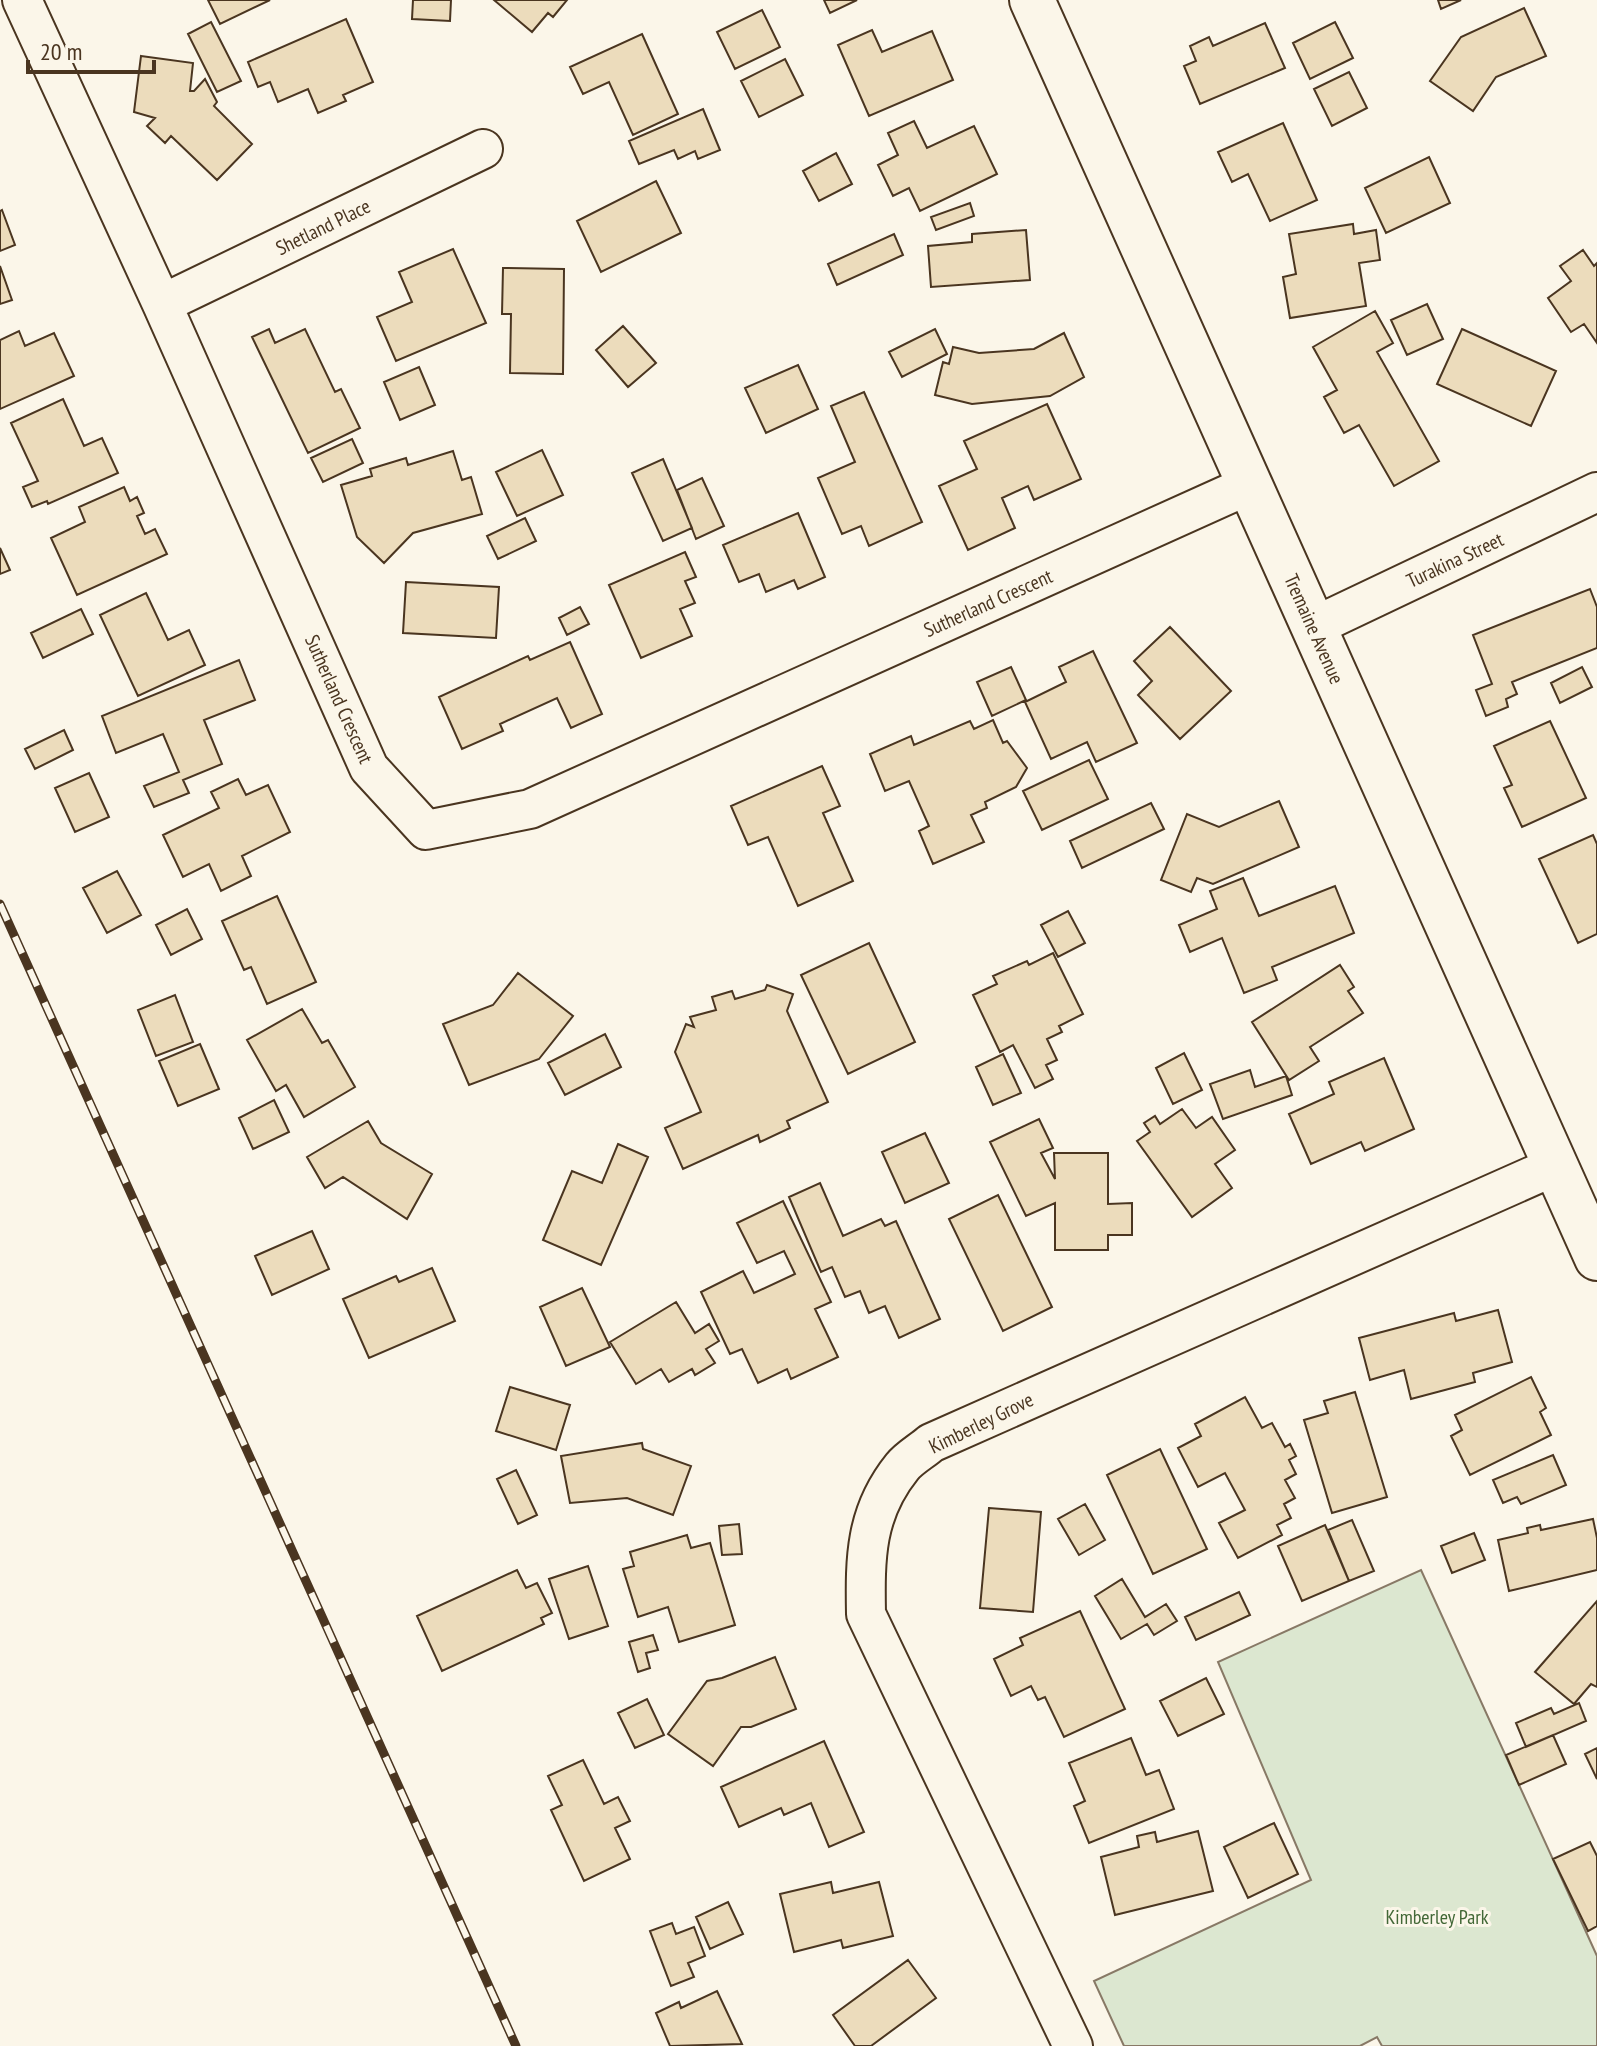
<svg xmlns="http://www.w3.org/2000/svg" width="1597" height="2046" viewBox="0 0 1597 2046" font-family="'PT Sans Narrow',sans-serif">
<rect width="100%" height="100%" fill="#fbf6e9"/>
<path fill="#dce7d0" stroke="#887966" stroke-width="2" d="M1421,1570L1597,1956V2046H1382L1377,2037L1360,2046H1124L1094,1981L1311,1880L1218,1662Z"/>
<path fill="#ecdcbc" stroke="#4a3520" stroke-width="2" d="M208,0H270L220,24Z
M413,0H451L450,21L412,19Z
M494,0H567L553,17L548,13L532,32Z
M824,0H857L830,13Z
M1438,0H1461L1441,9Z
M1524,8L1546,56L1496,77L1473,111L1430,81L1461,37Z
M762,10L780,47L735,69L717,32Z
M346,19L373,82L343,95L346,101L318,113L308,89L278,102L270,82L258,87L248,62Z
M211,22L241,81L217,92L188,34Z
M1335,22L1353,58L1310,79L1293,43Z
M1265,23L1285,68L1200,104L1184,66L1196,61L1190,46L1209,37L1213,46Z
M872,30L882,52L932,31L953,80L869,116L838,45Z
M642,34L678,114L633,135L609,82L583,94L570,67Z
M141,56L193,63L190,91H194L205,79L217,102L214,106L252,144L217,180L171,136L165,143L147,126L155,118L134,112Z
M785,59L803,95L759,117L741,81Z
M1349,72L1367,108L1332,126L1314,89Z
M703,109L720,150L698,159L695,151L678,159L674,150L639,164L629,141Z
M914,121L927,148L974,126L997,174L920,211L909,188L893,196L878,165L898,155L888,133Z
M1283,123L1317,200L1270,221L1248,174L1232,182L1218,152Z
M836,153L852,184L819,201L803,171Z
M1429,157L1450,203L1386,233L1365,188Z
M656,181L681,233L601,272L577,221Z
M970,203L974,216L936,230L931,217Z
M2,210L15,245L0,251V211Z
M1353,224L1354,234L1376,230L1380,260L1359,263L1366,306L1290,318L1283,277L1296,274L1289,234Z
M1026,230L1030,280L931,287L928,246L972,242V234Z
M894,234L903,255L837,285L828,264Z
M453,249L486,323L396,361L377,317L412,302L399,272Z
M1583,250L1594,266L1597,263V343L1584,324L1571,332L1548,298L1571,281L1560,266Z
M0,266L12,300L0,304Z
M503,268L564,269L563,374L510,373L511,314H502Z
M1427,304L1443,339L1407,355L1391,320Z
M1375,311L1393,343L1377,352L1439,461L1394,486L1359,425L1344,433L1324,397L1337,390L1313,347Z
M623,326L656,363L628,387L596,350Z
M269,329L275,343L305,329L335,392L341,389L360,428L308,453L252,337Z
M935,329L947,354L902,377L889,352Z
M1462,329L1556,371L1531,426L1437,384Z
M19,331L25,346L54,333L74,376L0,409V340Z
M1064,333L1084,377L1050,396L972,404L935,395L943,362L949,364L953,347L979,353L1034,349Z
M798,365L818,409L766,433L745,388Z
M419,367L435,405L400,420L384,382Z
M864,392L922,522L869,546L861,526L842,534L818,478L855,462L831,406Z
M63,399L84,446L102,438L118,473L48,504L47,501L32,507L23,487L38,481L11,423Z
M1047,404L1081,479L1034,500L1028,486L1002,498L1015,528L968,550L939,486L977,469L964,441Z
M352,439L363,463L323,482L311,458Z
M542,450L563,495L517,516L496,472Z
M453,451L462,480L471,477L482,514L413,533L384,563L357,537L341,485L372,476L370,469L406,458L408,465Z
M663,459L692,528L663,541L632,473Z
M702,478L724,526L696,539L677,490Z
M124,487L130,501L137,497L144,513L137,516L145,534L155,529L167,554L77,595L51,538L85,522L79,507Z
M798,513L825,577L798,589L794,580L766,592L759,574L739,582L723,545Z
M525,518L536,541L498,559L487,536Z
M0,548L10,570L0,574Z
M685,552L696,577L685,581L695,603L680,609L692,636L641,658L609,585Z
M406,582L499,587L496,638L403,633Z
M1590,589L1597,607V648L1512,682L1517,694L1506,699L1508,707L1486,716L1476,690L1492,684L1473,635Z
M146,593L168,640L189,630L205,665L138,696L100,615Z
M580,607L589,624L567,635L559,618Z
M81,609L93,634L43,658L31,633Z
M1170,627L1231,691L1180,739L1138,695L1152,681L1134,661Z
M570,642L602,714L571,728L557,698L500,724L503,731L462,749L439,697L528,656L530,660Z
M1093,651L1137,743L1096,762L1087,742L1051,759L1025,702L1066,682L1059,667Z
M239,660L255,700L204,720L222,764L183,780L189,793L154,807L144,786L179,772L163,734L116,753L102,716Z
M1011,667L1026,700L992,716L977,682Z
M1582,667L1592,687L1560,703L1551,683Z
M993,720L1003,743L1007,741L1027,768L1016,787L985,802L987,808L971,815L984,842L933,864L919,831L929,826L909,781L885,791L870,754L911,736L914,745L970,721L974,729Z
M1550,721L1586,798L1522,827L1504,788L1512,785L1494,746Z
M64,730L73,750L35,769L25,749Z
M1089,760L1108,799L1042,830L1023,791Z
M822,766L840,806L823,813L853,881L798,906L768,837L748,845L731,806Z
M89,773L109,817L75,832L55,788Z
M238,779L246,795L268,785L290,832L242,856L251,876L221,891L209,864L183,877L163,835L219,808L211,792Z
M1279,801L1299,847L1213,884L1197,878L1191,892L1161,880L1187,814L1219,827Z
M1151,803L1164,829L1082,868L1070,841Z
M1593,835L1597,844V934L1578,943L1539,859Z
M117,871L141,915L107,933L83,888Z
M1243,878L1259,916L1335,886L1354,933L1272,967L1277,980L1244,993L1222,938L1190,952L1179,925L1217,909L1210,891Z
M277,896L316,982L267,1004L251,967L244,970L222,921Z
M187,909L202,939L171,955L156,925Z
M1068,911L1085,943L1058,957L1041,925Z
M869,943L915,1042L848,1074L801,975Z
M1053,953L1083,1014L1059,1026L1062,1032L1047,1039L1057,1060L1046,1065L1053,1079L1035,1088L1013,1045L1000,1052L973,995L997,984L993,976L1027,961L1029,965Z
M1340,965L1354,987L1348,991L1363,1013L1310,1047L1319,1061L1289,1080L1252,1022Z
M518,973L573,1016L539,1059L469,1085L443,1024L493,1005Z
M767,985L793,994L787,1011L828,1102L787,1121L790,1128L760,1142L758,1135L683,1169L665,1128L701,1112L675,1052L686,1024L694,1027L690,1017L716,1010L712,997L732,991L735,999L765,990Z
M175,995L193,1042L156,1056L138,1010Z
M302,1009L322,1043L328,1040L355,1087L304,1117L286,1085L276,1091L247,1040Z
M605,1034L621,1067L565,1095L548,1063Z
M200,1044L219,1089L178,1106L159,1061Z
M1184,1053L1202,1090L1173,1104L1156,1068Z
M1003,1054L1021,1093L993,1105L976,1067Z
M1384,1058L1414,1129L1365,1151L1361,1142L1311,1164L1289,1114L1334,1094L1329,1082Z
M1250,1070L1255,1087L1286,1076L1292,1095L1223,1119L1210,1084Z
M274,1100L289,1132L253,1149L239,1118Z
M1182,1109L1196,1128L1212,1117L1235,1150L1215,1164L1232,1188L1192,1217L1137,1141L1150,1132L1144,1123L1155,1116L1160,1124Z
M1039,1119L1053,1148L1041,1153L1055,1179L1054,1153H1108V1204L1132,1203V1235H1108V1250H1055V1203L1026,1216L990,1142Z
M368,1121L381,1143L432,1174L407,1219L343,1177L325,1188L307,1157Z
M925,1133L949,1183L905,1203L882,1152Z
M618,1144L648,1157L601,1265L543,1240L572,1171L602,1183Z
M820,1183L843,1236L881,1219L885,1226L896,1221L940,1319L899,1338L885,1306L869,1313L860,1291L845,1297L832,1267L821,1272L789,1197Z
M998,1195L1052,1307L1003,1331L949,1219Z
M783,1201L831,1302L815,1309L838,1357L791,1379L787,1369L758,1383L742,1349L730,1354L701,1292L743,1271L754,1293L795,1274L784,1251L757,1263L737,1223Z
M312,1231L329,1269L272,1295L255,1256Z
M432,1268L455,1321L369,1358L343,1299L396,1276L399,1282Z
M582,1288L610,1347L566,1366L540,1307Z
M676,1302L695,1333L709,1324L719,1341L706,1349L715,1363L695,1375L692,1369L669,1382L661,1369L636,1384L610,1342Z
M1498,1310L1512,1362L1473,1373L1475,1382L1411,1399L1404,1370L1370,1380L1359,1338L1454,1313L1456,1321Z
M1531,1377L1546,1408L1540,1412L1551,1435L1470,1475L1451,1436L1462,1430L1455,1415Z
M510,1387L570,1405L556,1450L496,1431Z
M1355,1392L1387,1497L1332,1513L1304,1420L1328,1413L1324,1401Z
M1245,1397L1262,1428L1272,1423L1285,1447L1290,1444L1296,1456L1289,1460L1296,1474L1285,1480L1295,1498L1284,1504L1291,1518L1277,1525L1282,1535L1238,1558L1219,1523L1245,1510L1225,1473L1198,1487L1178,1448L1201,1436L1195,1424Z
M642,1443L643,1449L691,1466L673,1515L627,1498L570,1503L561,1456Z
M1160,1449L1207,1549L1153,1574L1107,1475Z
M1553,1455L1566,1485L1521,1504L1517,1497L1503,1503L1493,1480Z
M516,1470L537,1515L518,1524L497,1479Z
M1085,1504L1105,1540L1079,1555L1058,1519Z
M989,1508L1041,1512L1033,1612L980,1608Z
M1593,1519L1597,1538V1570L1509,1591L1498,1540L1528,1533L1527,1528L1540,1525L1541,1530Z
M1352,1520L1374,1571L1349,1581L1328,1530Z
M739,1524L742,1554L722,1555L719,1526Z
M1325,1525L1349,1581L1302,1601L1278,1546Z
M1474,1533L1485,1560L1452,1573L1441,1546Z
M687,1535L691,1548L710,1543L735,1625L679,1642L668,1607L638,1617L623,1569L634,1566L630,1552Z
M588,1566L608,1626L569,1639L549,1579Z
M517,1570L526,1588L537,1583L552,1613L541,1618L544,1624L442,1671L417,1616Z
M1122,1579L1145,1617L1166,1604L1177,1621L1154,1635L1147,1624L1121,1639L1095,1596Z
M1239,1592L1250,1615L1196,1640L1185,1617Z
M1597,1601V1687L1591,1684L1574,1704L1535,1672Z
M1080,1611L1125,1709L1064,1737L1045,1697L1038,1700L1031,1686L1011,1696L994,1659L1023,1645L1020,1638Z
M653,1635L658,1650L646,1653L650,1668L638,1672L629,1642Z
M775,1657L796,1709L751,1727H741L713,1766L668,1734L707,1681L722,1678Z
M1206,1678L1224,1714L1178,1736L1160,1701Z
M647,1699L664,1735L635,1748L618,1713Z
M1579,1703L1586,1721L1526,1747L1516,1723L1551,1708L1554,1714Z
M1553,1735L1566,1764L1519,1785L1506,1755Z
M1131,1738L1146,1775L1159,1770L1174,1809L1089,1843L1074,1806L1085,1801L1069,1763Z
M824,1741L864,1832L829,1847L811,1803L784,1815L781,1808L739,1827L721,1787Z
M1597,1748V1779L1585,1754Z
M583,1760L604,1804L618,1797L630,1821L615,1828L630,1859L584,1881L551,1810L562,1805L548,1776Z
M1274,1823L1298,1874L1248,1898L1224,1847Z
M1198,1831L1213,1891L1115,1915L1101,1857L1139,1847L1137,1836L1155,1832L1157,1842Z
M1590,1842L1597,1856V1926L1588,1931L1553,1859Z
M831,1882L833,1893L879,1882L893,1936L843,1948L841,1940L794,1952L780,1894Z
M728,1902L743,1934L710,1949L696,1917Z
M672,1923L676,1934L694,1927L705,1956L688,1963L694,1977L671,1986L650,1931Z
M908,1960L936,1998L871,2046H855L833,2015Z
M717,1991L742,2044L670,2046L656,2013L679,2002L681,2008Z"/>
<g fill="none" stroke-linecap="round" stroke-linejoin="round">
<defs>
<path id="street" d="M22,0L162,304L369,768L426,830L530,809L1251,484
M162,304L483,149
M1313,627L1597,492
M1073,2046L866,1614C865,1558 865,1513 902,1467C909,1458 922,1451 931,1443L1555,1166"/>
<path id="secondary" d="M1032,0L1597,1258"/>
</defs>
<use href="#street" stroke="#4a3520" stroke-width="42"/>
<use href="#secondary" stroke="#4a3520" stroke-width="48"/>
<use href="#street" stroke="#fbf6e9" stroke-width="38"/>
<use href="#secondary" stroke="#fbf6e9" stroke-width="44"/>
<defs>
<path id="rail" d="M0,904L516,2046"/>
</defs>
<use href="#rail" stroke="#4a3520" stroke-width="9"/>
<use href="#rail" stroke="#fbf6e9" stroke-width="6" stroke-dasharray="18" stroke-linecap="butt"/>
</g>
<g text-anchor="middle" stroke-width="6" stroke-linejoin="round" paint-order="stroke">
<g font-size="20" fill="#4a3520" stroke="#fbf6e9">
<text transform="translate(323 227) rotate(-26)" y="7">Shetland Place</text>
<text transform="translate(1455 560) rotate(-25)" y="7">Turakina Street</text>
<text transform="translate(988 603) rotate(-24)" y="7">Sutherland Crescent</text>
<text transform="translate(1314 629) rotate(66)" y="7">Tremaine Avenue</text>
<text transform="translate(339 699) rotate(66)" y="7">Sutherland Crescent</text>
<text transform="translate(981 1423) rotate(-26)" y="7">Kimberley Grove</text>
</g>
<g font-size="20" fill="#436837" stroke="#fbf6e9">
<text x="1437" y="1924">Kimberley Park</text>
</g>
</g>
<path d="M28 60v12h126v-12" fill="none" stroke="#4a3520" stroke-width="4"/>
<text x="40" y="60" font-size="24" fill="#4a3520" stroke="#fbf6e9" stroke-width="6" paint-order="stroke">20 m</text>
</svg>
